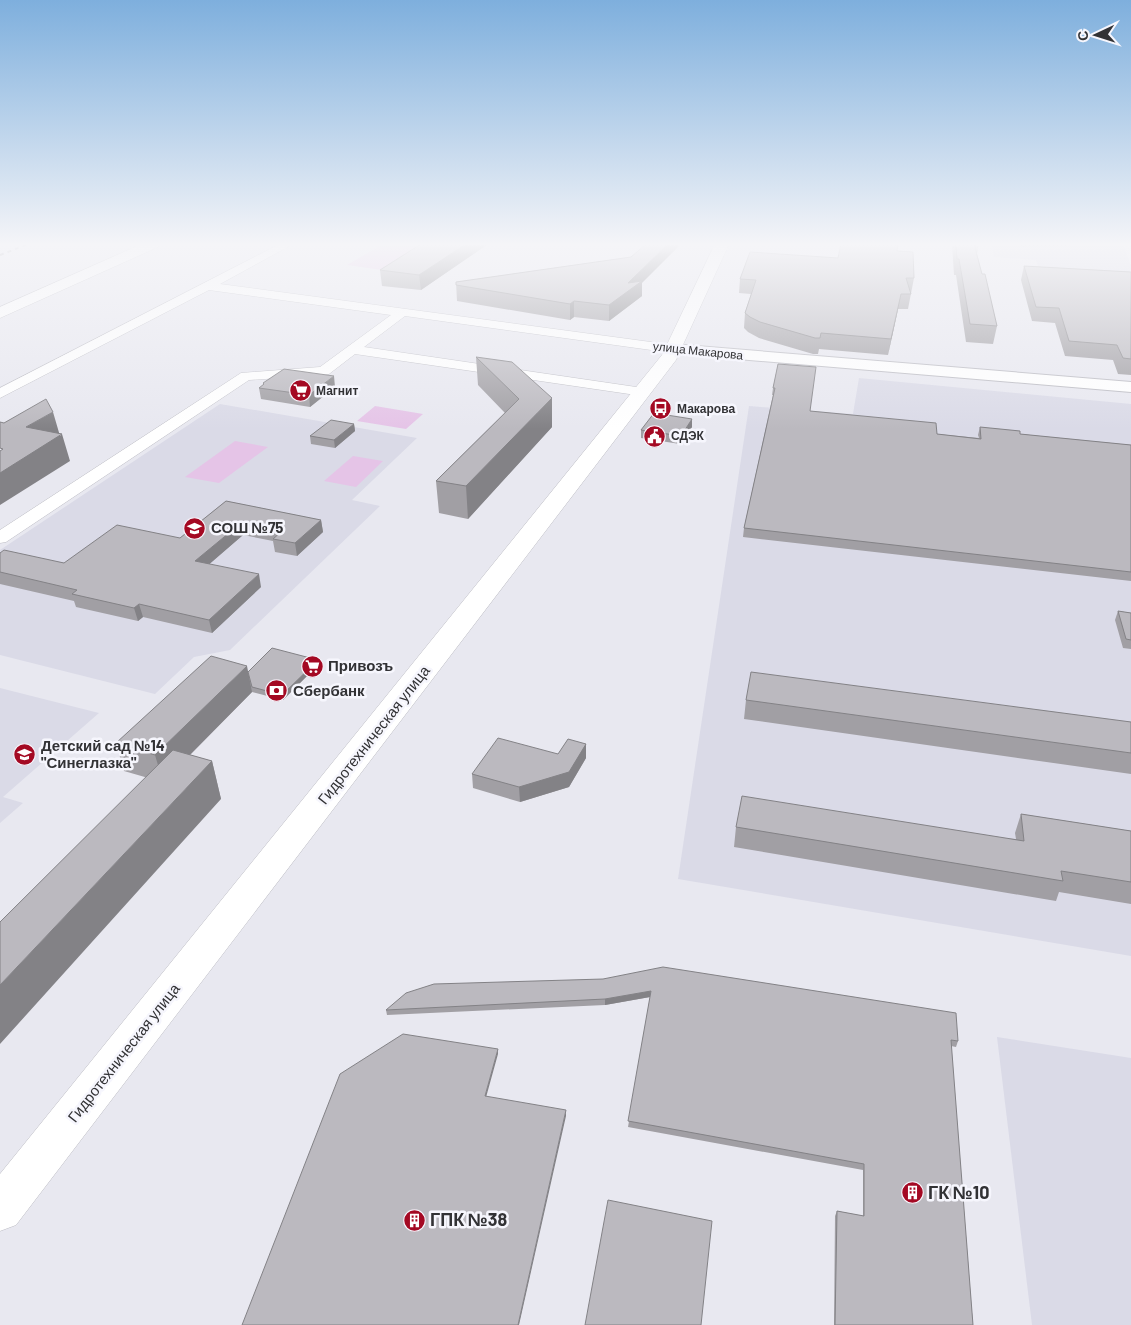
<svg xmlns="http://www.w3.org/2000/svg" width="1131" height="1325" viewBox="0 0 1131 1325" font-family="Barlow,sans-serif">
<rect width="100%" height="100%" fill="#e8e8f0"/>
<path fill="#dadae7" d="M992,244H1123L1131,266V276L1039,270L1036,260L994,257Z
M859,378L1131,404V956L678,879L749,406L853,414Z
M220,404L417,438L352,500L380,506L230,650L194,657L155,694L0,655V550Z
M0,688L99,713L3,797L23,803L0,823Z
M997,1037L1131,1058V1325H1032Z"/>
<path fill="#e5c4e7" d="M383,244L420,246L382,270L347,265Z
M375,406L423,414L406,429L357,421Z
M235,441L268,447L219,483L185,477Z
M353,456L383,461L356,487L324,481Z"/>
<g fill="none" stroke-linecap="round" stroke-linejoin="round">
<defs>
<path id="minor" d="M280,244H293L220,284L673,345L680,349L673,353L405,316L364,347L643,388L648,389L650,392L648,395L643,396L355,354L329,374L324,375L249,380L6,542L0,543V530L241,373L320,367L391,315L209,290L0,398V388Z"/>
<path id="tertiary" d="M673,344L1131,382V392L667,353L665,349L667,345Z"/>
<path id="secondary" d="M142,244H160L158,247L0,318V307Z
M715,244H729L676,360L16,1225L0,1231V1174L662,355Z"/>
</defs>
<use href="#minor" stroke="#bbbbc2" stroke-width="1"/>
<use href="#tertiary" stroke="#bbbbc2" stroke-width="2"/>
<use href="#secondary" stroke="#bbbbc2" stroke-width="1"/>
<use href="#minor" fill="#fff" fill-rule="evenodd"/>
<use href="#tertiary" fill="#fff" fill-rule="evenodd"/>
<use href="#secondary" fill="#fff" fill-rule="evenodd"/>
<path stroke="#69696d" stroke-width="2" stroke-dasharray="4 4" stroke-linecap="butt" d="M0,255L28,244"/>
</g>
<path fill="#a19fa4" d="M421,244H488L421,290L382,286L380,270Z
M952,244H979L977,254L982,274L997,326L993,344L966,342L956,275H954Z
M1017,244H1113L1022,247Z
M897,251L914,278L908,309H898L888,355L819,349L818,354H813L759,338L748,332L744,328L745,313L751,294L739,293L740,279L838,258Z
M631,257L642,283V296L609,321L574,317L570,320L457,301L456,282Z
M1024,266L1131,272V375L1118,374L1113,360L1065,356L1055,323L1032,321L1021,280Z
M476,357L552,427L468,519L439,513L436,481L505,413L478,385Z
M778,364L810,411L937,434L979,438L978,435L980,427L1020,434L1131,445V581L743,537L744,528L773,395H772L773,388Z
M263,383L335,387L310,407L261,399L259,388L263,385Z
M692,419V427L680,444L641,438V430Z
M354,424L355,431L335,448L311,444L310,436Z
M226,501L321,520L323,532L297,556L275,552L273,541L243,535L209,564L261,587L212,633L143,617L138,621L76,607L74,601L0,584V553L64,563L180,538Z
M1118,611L1131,613V649L1123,648L1115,620Z
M319,664L283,700L252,692L190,755L212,761L221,799L124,771L116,743L248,672Z
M746,700L1131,722V774L744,719Z
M558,754L586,758L569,787L520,802L473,788L472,774Z
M1021,814L1131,831V904L1059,892L1056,901L734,847L736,827L1016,839L1015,833Z
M603,979L958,1041L956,1047L951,1046L973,1325H834L835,1216L837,1211L863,1216V1170L628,1127L650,997L605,1005L387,1015L386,1010Z"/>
<path fill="#838286" d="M466,244H488L421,290L419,275Z
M668,244H681L642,283V296L609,321V305L628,283Z
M901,294L898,309L888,355L891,339Z
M574,301V317L570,320V304Z
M334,376L335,387L310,407L309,395Z
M552,398V427L468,519L466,486Z
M53,412L60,436L62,434L70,461L0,505V473L26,427Z
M692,419V427L680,444L681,436Z
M354,424L355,431L335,448L334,440Z
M321,520L323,532L297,556L295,543Z
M241,523L243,535L198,574L195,561Z
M259,574L261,587L212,633L209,620Z
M139,604L143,617L138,621L134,608Z
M318,660L319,664L283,700L282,695Z
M247,666L252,692L163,782L155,755Z
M586,744V758L569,787L520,802L519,787Z
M212,761L221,799L0,1044V985Z
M651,991L650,997L605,1005V999Z
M498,1049V1054L485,1101V1096Z
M566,1110V1116L519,1325H518Z"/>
<path fill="#bbb9bf" stroke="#838286" d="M421,244H466L419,275L380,270Z
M646,244H668L628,283L642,281L609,305L574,301L570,304L456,285V282L631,257Z
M841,244H898L897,251L913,252L914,278H906L911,294H901L891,339L821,333L820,338H815L760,322L750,317L745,313L756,280L740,279L750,252L838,258Z
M956,244H974L982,274H985L997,326L970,324L959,259H957Z
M1024,266L1131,272V359L1123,358L1117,345L1069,341L1059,308L1036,307Z
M476,357L512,362L552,398L466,486L436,481L519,399Z
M778,364L816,367L810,411L936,423L937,434L981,439L980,427L1020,431V434L1131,445V572L744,528L775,388H773Z
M284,369L334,376L309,395L259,388L264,384L263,383Z
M46,399L53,412L26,427L62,434L0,473V451L3,449L0,448V422L4,423Z
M654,413L692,419L681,436L641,430Z
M331,420L354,424L334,440L310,436Z
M226,501L321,520L295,543L273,539L282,531L241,523L195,561L259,574L209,620L139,604L134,608L72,594L77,590L0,572V553L4,550L64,563L117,525L180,538Z
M1118,611L1131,613V640L1126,639Z
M272,648L318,660L282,695L252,687L248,672Z
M211,656L247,666L155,755L116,743Z
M751,672L1131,722V753L746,700Z
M498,738L558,754L568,739L586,744L569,772L519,787L472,774Z
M173,750L212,761L0,985V922Z
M742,796L1024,841L1021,814L1131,831V882L1061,871L1063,881L736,827Z
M663,967L956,1013L958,1041L951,1040L973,1325H835L837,1211L864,1216V1164L628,1121L651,991L605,999L386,1010L406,993L434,984L603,979Z
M403,1034L498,1049L485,1096L566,1110L518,1325H242L340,1074Z
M608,1200L712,1221L701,1325H585Z"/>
<linearGradient id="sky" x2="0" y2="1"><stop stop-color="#7eafdd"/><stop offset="0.57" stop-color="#f5f5f8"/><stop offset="1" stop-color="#f5f5f8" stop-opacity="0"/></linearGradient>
<rect width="1131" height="429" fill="url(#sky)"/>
<defs>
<symbol id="supermarket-disc" viewBox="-11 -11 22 22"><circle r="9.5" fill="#a40923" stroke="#f6f6fd"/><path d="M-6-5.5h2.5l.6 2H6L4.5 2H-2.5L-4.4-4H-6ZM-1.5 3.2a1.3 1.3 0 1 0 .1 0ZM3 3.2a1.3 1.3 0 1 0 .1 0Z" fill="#fff"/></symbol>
<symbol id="bus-disc" viewBox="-11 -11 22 22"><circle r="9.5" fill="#a40923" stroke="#f6f6fd"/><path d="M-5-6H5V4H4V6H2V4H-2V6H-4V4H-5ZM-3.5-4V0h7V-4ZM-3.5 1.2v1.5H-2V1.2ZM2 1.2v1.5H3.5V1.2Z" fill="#fff"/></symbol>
<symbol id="civic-disc" viewBox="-11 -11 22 22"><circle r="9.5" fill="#a40923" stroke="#f6f6fd"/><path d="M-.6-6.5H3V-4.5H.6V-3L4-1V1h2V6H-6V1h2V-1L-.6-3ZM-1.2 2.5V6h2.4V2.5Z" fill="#fff"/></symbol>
<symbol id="school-disc" viewBox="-11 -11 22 22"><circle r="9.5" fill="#a40923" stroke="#f6f6fd"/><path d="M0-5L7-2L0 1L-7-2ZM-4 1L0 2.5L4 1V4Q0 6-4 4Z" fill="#fff"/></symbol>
<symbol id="bank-disc" viewBox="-11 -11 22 22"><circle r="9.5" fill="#a40923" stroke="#f6f6fd"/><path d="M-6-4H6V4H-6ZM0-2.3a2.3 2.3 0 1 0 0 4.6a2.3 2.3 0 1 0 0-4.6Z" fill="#fff"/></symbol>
<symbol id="building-disc" viewBox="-11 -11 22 22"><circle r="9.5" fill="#a40923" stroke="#f6f6fd"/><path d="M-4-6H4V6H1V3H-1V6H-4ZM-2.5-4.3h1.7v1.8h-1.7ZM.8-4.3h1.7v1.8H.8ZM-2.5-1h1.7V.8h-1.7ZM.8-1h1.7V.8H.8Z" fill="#fff"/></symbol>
</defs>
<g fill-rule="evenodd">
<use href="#supermarket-disc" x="288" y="378" width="25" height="25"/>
<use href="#bus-disc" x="648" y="396" width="25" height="25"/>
<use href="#civic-disc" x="642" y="424" width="25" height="25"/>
<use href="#school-disc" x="182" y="516" width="25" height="25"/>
<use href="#supermarket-disc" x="300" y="654" width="25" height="25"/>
<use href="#bank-disc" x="264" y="678" width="25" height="25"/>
<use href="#school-disc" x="12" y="742" width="25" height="25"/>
<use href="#building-disc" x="900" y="1180" width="25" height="25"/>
<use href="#building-disc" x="402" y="1208" width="25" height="25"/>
</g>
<g text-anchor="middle" stroke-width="5" stroke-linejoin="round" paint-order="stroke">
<g font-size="12" fill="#323235" stroke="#f6f6fd">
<text transform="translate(698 351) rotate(6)" y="4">улица Макарова</text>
</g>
<g font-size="12" font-weight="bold" fill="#323235" stroke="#f6f6fd" text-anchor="start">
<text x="316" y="395">Магнит</text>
<text x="677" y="413">Макарова</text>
<text x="671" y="440">СДЭК</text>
</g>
<g font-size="15" font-weight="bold" fill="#323235" stroke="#f6f6fd" text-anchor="start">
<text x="211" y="533">СОШ №75</text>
<text x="328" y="671">Привозъ</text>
<text x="293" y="696">Сбербанк</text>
<text x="41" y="751">Детский сад №14<tspan x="41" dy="17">"Синеглазка"</tspan></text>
</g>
<g font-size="15" fill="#323235" stroke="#f6f6fd">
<text transform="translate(374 735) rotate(-52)" y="5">Гидротехническая улица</text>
<text transform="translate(124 1053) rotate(-52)" y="5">Гидротехническая улица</text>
</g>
<g font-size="18" font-weight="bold" fill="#323235" stroke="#f6f6fd" text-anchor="start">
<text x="928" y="1199">ГК №10</text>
<text x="430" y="1226">ГПК №38</text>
</g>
</g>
<g transform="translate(1096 35) rotate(266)" stroke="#f6f6fd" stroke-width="4" paint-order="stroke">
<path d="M0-4L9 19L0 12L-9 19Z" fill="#323235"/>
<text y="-8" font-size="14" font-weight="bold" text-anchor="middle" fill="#323235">С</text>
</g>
</svg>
